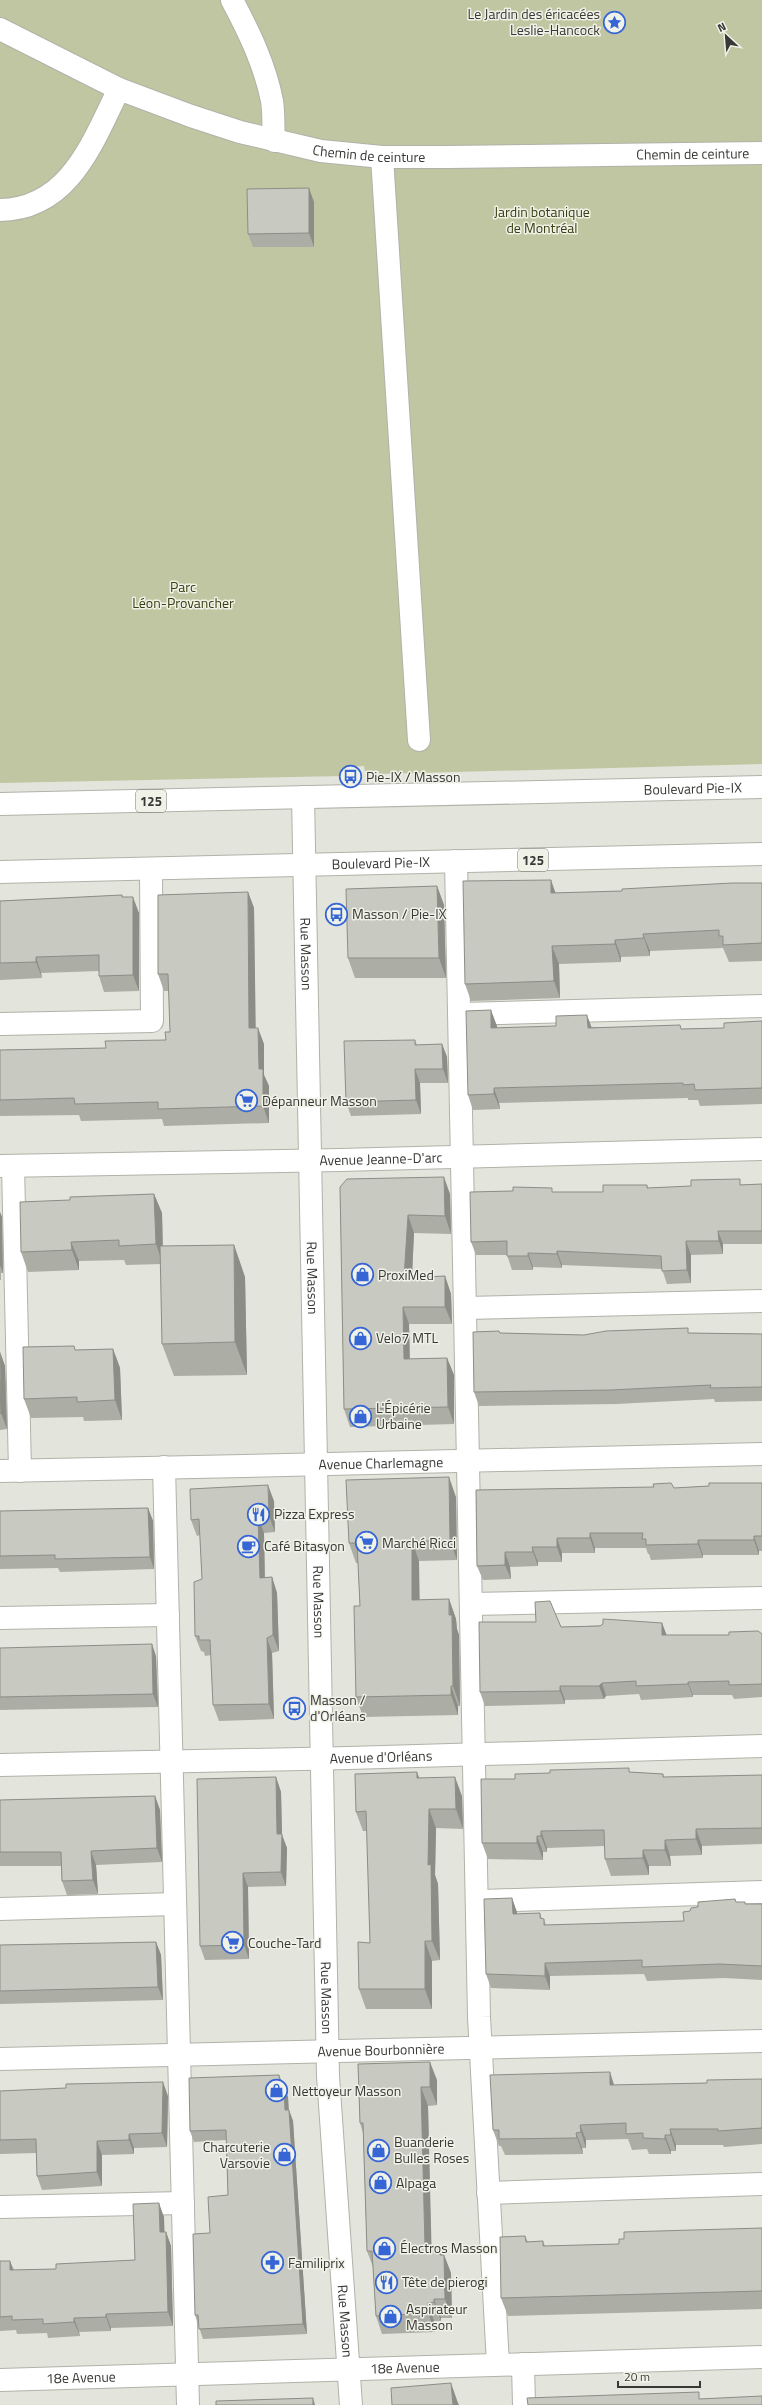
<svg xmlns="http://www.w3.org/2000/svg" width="762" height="2405" viewBox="0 0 762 2405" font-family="'Titillium Web',sans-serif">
<rect width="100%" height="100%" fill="#e3e4db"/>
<path fill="#c0c6a1" d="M0,0H762V764L379,774V771H365L364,766L349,767L348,771H343V776L0,783Z"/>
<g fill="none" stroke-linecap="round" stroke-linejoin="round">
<defs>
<g id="minor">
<path d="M232,0C249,32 265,65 272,101C274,114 273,128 274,141"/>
<path id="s1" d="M0,29L119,89L191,116L240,132L321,151L382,157H447L762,153"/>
<path d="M382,157L419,740"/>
<path d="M0,210C70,209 93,141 119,89"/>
<path id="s2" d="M303,797L328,2076L351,2405"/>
<path d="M456,861L479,2017L498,2364"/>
<path d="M462,1014L762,1006"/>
<path d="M0,1024L152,1021L151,869"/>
<path id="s3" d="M0,1166L340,1160L762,1149"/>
<path d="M13,1166L20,1471"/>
<path d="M466,1308L762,1301"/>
<path d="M164,1467L188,2405"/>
<path id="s4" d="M0,1471C254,1465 508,1462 762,1454"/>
<path d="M471,1604L762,1598"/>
<path d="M0,1618L168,1615"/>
<path id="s5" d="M0,1765L349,1758L762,1746"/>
<path d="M483,1901L762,1892"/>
<path d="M0,1909L175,1904"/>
<path id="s6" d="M0,2059L762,2041"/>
<path d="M488,2193L762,2184"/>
<path d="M0,2207L183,2203"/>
<path d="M523,2364L524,2405"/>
<path id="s7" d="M0,2380L762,2357"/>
</g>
<g id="major">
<path id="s8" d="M0,804L762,787"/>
<path id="s9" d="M0,872L762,854"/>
</g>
</defs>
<use href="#minor" stroke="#b1b2a9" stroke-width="24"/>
<use href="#major" stroke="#b1b2a9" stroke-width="24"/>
<use href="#minor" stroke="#fff" stroke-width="22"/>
<use href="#major" stroke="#fff" stroke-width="22"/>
</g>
<path fill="#acada5" d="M314,202V247H253L248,234Z
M762,883V961L729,962L723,948L650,951V956L621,957V962L559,964L560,998L471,1001L465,984L556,893L622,891Z
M437,886L444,905L446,978H355L348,958Z
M248,892L254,908L255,1028L264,1044V1075L269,1086V1123L164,1126L162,1119L81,1121L79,1115L0,1116V1050L106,1048L166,1040L170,1032L169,991H164L158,974Z
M122,895L123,897L139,913V991L104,992L99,976V971L41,973L42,978L0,980V901Z
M762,1021V1104L700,1106L698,1100H688V1098L499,1103L500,1109L473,1110L468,1095L497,1026V1028L592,1027L682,1029L724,1028Z
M415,1040L417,1045L442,1044L447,1057L448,1083H420L421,1114L351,1116L346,1102Z
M762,1184V1244H723V1254L691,1255V1283L667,1284L662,1269L562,1265V1268L533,1267V1270H512L507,1255H476L471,1242L553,1192H603L647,1185L648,1188Z
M340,1187L450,1194L451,1234L414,1233L412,1278L445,1276L451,1294L452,1324H409L410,1359L447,1358L454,1375V1424L350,1427L344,1409Z
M154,1194L162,1213L163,1246L234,1245L245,1277L247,1375L174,1376L162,1344L161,1264L126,1265L124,1260L79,1261V1270L28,1272L21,1252L70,1200Z
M0,1212L2,1217L3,1273H1V1280H0Z
M499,1331L500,1333L584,1335L689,1333L762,1334V1401L715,1402L714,1399L616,1404L479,1406L474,1392Z
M113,1349L120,1368L122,1420L84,1421L83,1417L31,1418L24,1399L76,1350Z
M0,1352L5,1366L7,1429L0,1430Z
M762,1483V1551H759V1555H703V1558L651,1560L649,1554H648L646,1548H595V1553H562V1562H538V1566L510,1567L511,1579L483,1580L477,1566L476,1490L674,1488L709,1486Z
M456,1497L457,1560L419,1561V1600L449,1599L456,1619L457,1629L459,1635L460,1706H458V1715L363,1717L356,1697L360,1606L358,1563H356L349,1543Z
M274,1501L275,1532L264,1533L265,1577H272L277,1593L279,1651L272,1653L274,1719L219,1721L213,1705L211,1655L205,1656L204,1652L201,1651L195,1636L202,1579L200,1535L197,1536L191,1520Z
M148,1508L153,1521L154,1569L60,1572L58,1568L0,1569V1511Z
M662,1623L666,1635H729L762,1634V1697L734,1699L732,1695H693V1697L641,1700L639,1694L606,1696L604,1699L565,1700V1704L485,1706L480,1692L561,1627Z
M0,1648L156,1656L158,1707L0,1710Z
M630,1772L663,1774L664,1777L762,1775V1844L702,1846V1855L670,1856L671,1866H649V1875L611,1876L605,1859L604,1846L547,1848V1852H543V1860L488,1859L482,1843L515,1779Z
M276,1777L281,1792L282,1835L287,1848L286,1886L248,1887L249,1959L205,1960L200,1946Z
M420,1778L462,1796L463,1829L436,1828L435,1875L438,1884L440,1960L432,1961V2009H366L359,1989L370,1943L367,1831H363L356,1812Z
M155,1796L160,1810L162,1862L96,1865L98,1894L67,1895L62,1881L61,1866H0V1800Z
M512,1898L517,1914L540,1913L542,1919H544L546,1925L684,1921L690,1911L737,1902L746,1904H762V1980L724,1978L647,1981L644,1974L550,1976V1990L491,1988L486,1974Z
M156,1942L161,1955L163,2000L0,2004V1945Z
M358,2064L437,2080V2105L428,2106L431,2247L442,2255H444L451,2273L452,2318H441V2321H434L435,2332L382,2334L376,2316L373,2267L367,2251L363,2133L360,2123Z
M279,2075L283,2087L288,2097L289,2110L293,2121L307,2334L203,2339L195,2315L210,2233L228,2195L226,2140L194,2142L190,2131Z
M762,2079V2144L724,2147L723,2145H676V2151H671V2154H649L647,2149L632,2150L628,2139L586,2140V2148H582L583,2154L505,2155L501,2146H499L493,2130L615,2085L707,2083Z
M0,2091L168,2096L167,2147L134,2148V2154L102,2155V2186L42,2190L37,2176L36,2153L0,2154Z
M164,2217V2232H166L171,2246L173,2326L111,2328V2331L79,2332L80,2336L48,2338L47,2333L17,2334L16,2330L0,2331V2261H10L14,2270L56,2269L135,2260Z
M762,2228V2309L508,2316L501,2298L525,2236L528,2242L543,2241L545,2246L619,2244Z"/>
<path fill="#8c8d86" d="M309,188L314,202V247L309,233Z
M551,880L557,897L551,893Z
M437,886L444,905L446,978L439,958Z
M248,892L254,908L256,1045L249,1028Z
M133,897L139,913V991L133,975Z
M643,934L650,951V956L644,938Z
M615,940L621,957V962L615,944Z
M552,946L559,964L560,998L554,981Z
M36,957L41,973L42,978L36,962Z
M491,1010L497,1026V1044L491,1028Z
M587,1015L593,1031L588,1028Z
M258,1028L264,1044V1075L269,1086V1123L263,1106L259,1069Z
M442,1044L447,1057L448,1083L443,1069Z
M415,1069L420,1083L421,1114L416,1100Z
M494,1088L499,1103L500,1109L494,1094Z
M444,1177L450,1194L451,1234L445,1216Z
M154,1194L162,1213L163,1264L156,1244Z
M0,1212L2,1217L3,1273L0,1265Z
M408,1215L414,1233L411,1295L404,1278Z
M718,1231L723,1244V1254L719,1241Z
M686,1241L691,1255V1283L687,1270Z
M71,1242L79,1261V1270L72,1250Z
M234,1245L245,1277L247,1375L235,1342Z
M557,1251L562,1265V1268L557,1254Z
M528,1253L533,1267V1270L528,1256Z
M445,1276L451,1294L452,1324L445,1307Z
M403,1307L409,1324L410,1377L404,1359Z
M113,1349L120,1368L122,1420L115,1400Z
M0,1352L5,1366L7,1429L1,1413Z
M447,1358L454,1375V1424L448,1407Z
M449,1477L456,1497L457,1560L450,1541Z
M268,1485L274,1501L275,1532L269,1516Z
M148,1508L153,1521L154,1569L150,1557Z
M258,1517L264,1533L265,1593L260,1578Z
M590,1533L595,1548V1553L590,1538Z
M754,1536L759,1551V1555L754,1540Z
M557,1538L562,1553V1562L557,1547Z
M698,1540L703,1555V1558L698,1544Z
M412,1541L419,1561L420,1620L412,1600Z
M532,1547L538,1562V1566L533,1552Z
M505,1552L510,1567L511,1579L505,1565Z
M272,1577L277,1593L279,1651L273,1635Z
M449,1599L456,1619L457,1629L459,1635L460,1706L453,1686Z
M662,1623L667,1636L662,1635Z
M267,1638L272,1653L274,1719L269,1704Z
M152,1644L156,1656L158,1707L153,1694Z
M688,1682L693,1695V1697L688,1684Z
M602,1683L606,1696L604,1699L599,1686Z
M451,1686L458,1706V1715L451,1695Z
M560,1686L565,1700V1704L560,1691Z
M417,1772L424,1791L417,1778Z
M276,1777L281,1792L282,1835L287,1848L286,1886L281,1872L277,1834Z
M455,1777L462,1796L463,1829L456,1809Z
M155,1796L160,1810L162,1862L157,1848Z
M429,1809L436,1828L435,1875L438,1884L440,1960L432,1941L428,1865Z
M696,1829L702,1846V1855L696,1839Z
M541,1831L547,1848V1852L541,1836Z
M537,1836L543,1852V1860L537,1843Z
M665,1840L670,1856L671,1866L665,1850Z
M643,1850L649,1866V1875L643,1858Z
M91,1851L96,1865L98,1894L93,1880Z
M243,1873L248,1887L249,1959L244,1945Z
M512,1898L517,1912L518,1927L513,1914Z
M425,1941L432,1961V2009L425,1989Z
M156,1942L161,1955L163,2000L158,1987Z
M545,1963L550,1976V1990L545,1976Z
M430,2062L437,2080V2105L430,2087Z
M610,2072L615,2088L610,2085Z
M279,2075L283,2085V2098L280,2087Z
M163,2082L168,2096L167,2147L162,2133Z
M284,2087L288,2097L289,2121L285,2110Z
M421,2087L428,2106L432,2266L425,2247Z
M289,2110L293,2121L307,2334L303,2324Z
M580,2125L586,2140V2148L581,2132Z
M670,2129L676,2145V2151L671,2135Z
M576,2133L582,2148L583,2154L577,2138Z
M129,2134L134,2148V2154L129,2140Z
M665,2135L671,2151V2154L665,2139Z
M97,2141L102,2155V2186L97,2172Z
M159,2203L164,2217L165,2246L160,2232Z
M166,2232L171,2246L173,2326L168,2312Z
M440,2247L444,2259V2255L451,2273L452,2318L445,2299L440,2255Z
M10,2261L15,2275L10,2270Z
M434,2299L441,2318V2321L434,2302Z
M428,2303L434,2321L435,2332L428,2313Z
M106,2314L111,2328V2331L106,2317Z
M74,2318L79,2332L80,2336L74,2322Z
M451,2383L458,2403L459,2405H453Z
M313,2398L315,2405H313Z"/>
<path fill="#c8c9c0" stroke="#8c8d86" d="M309,188V233L248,234L247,189Z
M551,880V893L622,891V889L732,883H762V943L723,945V936H719V930L643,934L644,938L615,940V944L552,946L554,981L465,984L463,881Z
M437,886L439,958H348L346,889Z
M248,892L249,1028H258L259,1069H263V1106L158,1109V1102L75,1104L74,1098L0,1100V1050L106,1048L105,1041L166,1040L165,1032H170L168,974H158V895Z
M122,895V897H133V975L99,976V955L36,957V962L0,963V901Z
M491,1010V1028L556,1026V1016L587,1015L588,1028L680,1025L681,1029L724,1028V1023L762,1021V1088L695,1090L694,1084L683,1085V1083L494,1088V1094L468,1095L466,1011Z
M415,1040V1045L442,1044L443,1069H415L416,1100L346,1102L344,1041Z
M444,1177L445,1216L408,1215L404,1278L445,1276V1307H403L404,1359L447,1358L448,1407L344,1409L340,1187L347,1179Z
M740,1179V1185L762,1184V1231H718L719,1241H686L687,1270L662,1271L661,1256L557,1251V1254L528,1253V1256H507V1241L471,1242L470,1192L513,1191V1187L552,1188V1192H603V1185H647V1188L691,1186V1180Z
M154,1194L156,1244L119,1246V1240L71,1242L72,1250L21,1252L20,1202L70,1200V1197Z
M234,1245L235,1342L162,1344L160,1246Z
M688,1328V1333L762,1334V1387L710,1388L711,1385L611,1390L474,1392L473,1332L499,1331L500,1333L584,1335L606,1331Z
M74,1346L75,1350L113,1349L115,1400L77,1402V1397L24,1399L23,1347Z
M0,1379L1,1413L0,1414Z
M449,1477L450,1541H412V1600L449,1599V1615H452L453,1686H451V1695L356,1697L354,1606H360L357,1543H349L346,1480Z
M671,1483L674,1488L709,1486V1483H762V1536H754V1540H698V1544L646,1545V1539H642L643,1533H590V1538H557V1547H532L533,1552H505V1565L477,1566L476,1490L654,1487L653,1484Z
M268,1485L269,1516L258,1517L260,1578L272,1577L273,1635L267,1638L269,1704L213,1705L210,1640H199V1636H195L194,1582L202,1579L199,1519L191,1520L190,1489Z
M148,1508L150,1557L55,1559V1555L0,1556V1511Z
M550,1601L561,1627L600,1626L603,1624V1619L662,1623V1635H729V1632L758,1631L762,1634V1684L729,1685V1681L688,1682V1684L636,1686V1681L602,1683L599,1686H560V1691L480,1692L479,1622H536L535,1602Z
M152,1644L153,1694L0,1697V1648Z
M629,1768V1772L663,1774V1777L762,1775V1828L696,1829V1839L665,1840V1850H643V1858L605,1859L604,1830L541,1831V1836H537V1843H482L481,1779H515V1774L550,1773V1770Z
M417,1772V1778L455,1777L456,1809H429L428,1865L431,1864L432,1941H425V1989H359L358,1942L370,1943L366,1811L356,1812L355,1774Z
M276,1777L277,1834H282L281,1872L243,1873L244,1945L200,1946L197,1779Z
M155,1796L157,1848L91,1851L93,1880L62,1881L61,1852H0V1800Z
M512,1898L513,1914L540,1913V1918L544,1919V1925L684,1921L683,1912L690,1911L691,1908L698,1907V1902L735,1899L736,1902H745V1904H762V1966L719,1964L642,1967V1960L545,1963V1976L486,1974L484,1899Z
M156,1942L158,1987L0,1991V1945Z
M430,2062V2087H421L425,2247H440V2255H444L445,2299H434V2302L428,2303V2313L376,2316L372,2251H367L363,2123H360L358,2064Z
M610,2072V2085L707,2083V2080L762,2079V2128L718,2131V2129H670L671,2135H665V2139L643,2138V2133L626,2134V2123L580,2125L581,2132L576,2133L577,2138L499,2139V2130H493L490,2075Z
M279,2075L280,2087H284L285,2110H289L303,2324L199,2329L198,2315H195L193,2234L210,2233L208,2197L228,2195L226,2130L190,2131L189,2078Z
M163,2082L162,2133L129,2134V2140L97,2141V2172L37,2176L36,2139L0,2140V2091L66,2088V2084Z
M159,2203L160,2232H166L168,2312L106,2314V2317L74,2318V2322L43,2324V2319L12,2320V2316L0,2317V2261H10V2270L56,2269V2264L135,2260L133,2204Z
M762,2228V2291L501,2298L500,2237L525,2236L526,2242L543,2241V2246L619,2244V2239H624V2232Z
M451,2383L453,2405H392L391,2388Z
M699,2392V2399L762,2396V2405H528L527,2398Z
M313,2398V2405H216V2401Z"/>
<defs>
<symbol id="sight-ring" viewBox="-11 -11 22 22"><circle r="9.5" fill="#f0f2e8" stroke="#3665d5" stroke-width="1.5"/><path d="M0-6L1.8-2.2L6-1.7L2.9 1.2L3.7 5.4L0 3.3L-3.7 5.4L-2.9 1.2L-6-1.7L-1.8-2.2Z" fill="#3665d5"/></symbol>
<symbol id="bus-ring" viewBox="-11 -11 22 22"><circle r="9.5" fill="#f0f2e8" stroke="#3665d5" stroke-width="1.5"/><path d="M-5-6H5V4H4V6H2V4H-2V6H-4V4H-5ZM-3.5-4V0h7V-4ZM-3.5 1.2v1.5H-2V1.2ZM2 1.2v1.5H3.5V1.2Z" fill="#3665d5"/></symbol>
<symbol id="supermarket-ring" viewBox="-11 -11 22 22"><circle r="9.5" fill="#f0f2e8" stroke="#3665d5" stroke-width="1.5"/><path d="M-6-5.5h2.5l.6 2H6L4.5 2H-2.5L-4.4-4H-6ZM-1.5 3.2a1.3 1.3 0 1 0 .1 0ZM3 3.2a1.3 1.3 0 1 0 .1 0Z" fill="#3665d5"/></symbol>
<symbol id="shop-ring" viewBox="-11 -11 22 22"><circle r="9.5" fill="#f0f2e8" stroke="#3665d5" stroke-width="1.5"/><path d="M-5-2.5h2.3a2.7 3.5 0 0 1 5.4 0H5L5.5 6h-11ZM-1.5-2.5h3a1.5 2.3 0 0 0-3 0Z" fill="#3665d5"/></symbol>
<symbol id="restaurant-ring" viewBox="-11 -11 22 22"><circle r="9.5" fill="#f0f2e8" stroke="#3665d5" stroke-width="1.5"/><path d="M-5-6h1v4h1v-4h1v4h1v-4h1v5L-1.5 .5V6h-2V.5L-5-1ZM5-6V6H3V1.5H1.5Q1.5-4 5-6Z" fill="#3665d5"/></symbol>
<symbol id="cafe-ring" viewBox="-11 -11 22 22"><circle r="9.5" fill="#f0f2e8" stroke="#3665d5" stroke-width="1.5"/><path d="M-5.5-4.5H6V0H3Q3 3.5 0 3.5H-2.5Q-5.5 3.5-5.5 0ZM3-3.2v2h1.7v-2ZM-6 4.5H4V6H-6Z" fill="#3665d5"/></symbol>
<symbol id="pharmacy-ring" viewBox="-11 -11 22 22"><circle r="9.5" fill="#f0f2e8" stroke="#3665d5" stroke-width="1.5"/><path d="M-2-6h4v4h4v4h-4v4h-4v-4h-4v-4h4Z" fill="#3665d5"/></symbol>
</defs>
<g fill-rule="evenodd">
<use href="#sight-ring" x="602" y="10" width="25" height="25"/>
<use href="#bus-ring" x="338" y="764" width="25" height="25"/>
<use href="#bus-ring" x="324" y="902" width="25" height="25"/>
<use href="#supermarket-ring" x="234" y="1088" width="25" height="25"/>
<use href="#shop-ring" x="350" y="1262" width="25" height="25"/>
<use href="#shop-ring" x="348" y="1326" width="25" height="25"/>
<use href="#shop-ring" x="348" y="1404" width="25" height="25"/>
<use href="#restaurant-ring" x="246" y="1502" width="25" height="25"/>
<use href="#supermarket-ring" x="354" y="1530" width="25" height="25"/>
<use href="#cafe-ring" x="236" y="1534" width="25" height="25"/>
<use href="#bus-ring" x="282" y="1696" width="25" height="25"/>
<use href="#supermarket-ring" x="220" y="1930" width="25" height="25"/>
<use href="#shop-ring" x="264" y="2078" width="25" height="25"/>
<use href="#shop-ring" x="366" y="2138" width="25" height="25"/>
<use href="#shop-ring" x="272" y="2142" width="25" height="25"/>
<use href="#shop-ring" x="368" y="2170" width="25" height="25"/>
<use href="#shop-ring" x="372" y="2236" width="25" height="25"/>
<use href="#pharmacy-ring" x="260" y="2250" width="25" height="25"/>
<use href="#restaurant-ring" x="374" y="2270" width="25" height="25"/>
<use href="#shop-ring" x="378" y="2304" width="25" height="25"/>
</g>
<g text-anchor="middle" stroke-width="3" stroke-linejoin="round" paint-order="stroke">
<g fill="#f0f2e8" stroke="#6f706b" stroke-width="1">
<rect x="136" y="790" width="30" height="22" rx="3"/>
<rect x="518" y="849" width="30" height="22" rx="3"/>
</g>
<g font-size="13" font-weight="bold" fill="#383835">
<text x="151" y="806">125</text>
<text x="533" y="865">125</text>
</g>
<g font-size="14" fill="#383835" stroke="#f0f2e8" text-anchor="start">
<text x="600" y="19" text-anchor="end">Le Jardin des éricacées<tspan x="600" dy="16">Leslie-Hancock</tspan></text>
<text x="366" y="782">Pie-IX / Masson</text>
<text x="352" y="919">Masson / Pie-IX</text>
<text x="262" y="1106">Dépanneur Masson</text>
<text x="378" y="1280">ProxiMed</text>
<text x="376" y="1343">Velo7 MTL</text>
<text x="376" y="1413">L'Épicérie<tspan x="376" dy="16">Urbaine</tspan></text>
<text x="274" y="1519">Pizza Express</text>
<text x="382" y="1548">Marché Ricci</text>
<text x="264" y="1551">Café Bitasyon</text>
<text x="310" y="1705">Masson /<tspan x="310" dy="16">d'Orléans</tspan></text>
<text x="248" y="1948">Couche-Tard</text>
<text x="292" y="2096">Nettoyeur Masson</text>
<text x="394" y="2147">Buanderie<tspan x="394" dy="16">Bulles Roses</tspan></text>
<text x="270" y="2152" text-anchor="end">Charcuterie<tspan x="270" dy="16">Varsovie</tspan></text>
<text x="396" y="2188">Alpaga</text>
<text x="400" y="2253">Électros Masson</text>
<text x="288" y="2268">Familiprix</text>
<text x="402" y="2287">Tête de pierogi</text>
<text x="406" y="2314">Aspirateur<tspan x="406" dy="16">Masson</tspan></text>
</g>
<g font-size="14" fill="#383835" stroke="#f0f2e8">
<text dy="5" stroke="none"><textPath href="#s1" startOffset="393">Chemin de ceinture</textPath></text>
<text dy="5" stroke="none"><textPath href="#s1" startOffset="717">Chemin de ceinture</textPath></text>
<text dy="5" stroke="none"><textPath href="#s8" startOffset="693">Boulevard Pie-IX</textPath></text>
<text dy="5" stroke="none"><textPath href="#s9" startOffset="381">Boulevard Pie-IX</textPath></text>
<text dy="5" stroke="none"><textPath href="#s2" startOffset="157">Rue Masson</textPath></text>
<text dy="5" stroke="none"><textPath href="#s3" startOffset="381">Avenue Jeanne-D'arc</textPath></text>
<text dy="5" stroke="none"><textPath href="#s2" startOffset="481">Rue Masson</textPath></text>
<text dy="5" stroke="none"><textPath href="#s4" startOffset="381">Avenue Charlemagne</textPath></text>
<text dy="5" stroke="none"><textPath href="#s2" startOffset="805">Rue Masson</textPath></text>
<text dy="5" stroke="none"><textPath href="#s5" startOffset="381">Avenue d'Orléans</textPath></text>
<text dy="5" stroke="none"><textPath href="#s2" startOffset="1201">Rue Masson</textPath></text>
<text dy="5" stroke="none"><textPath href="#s6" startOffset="381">Avenue Bourbonnière</textPath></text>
<text dy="5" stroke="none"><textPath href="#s2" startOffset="1525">Rue Masson</textPath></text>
<text dy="5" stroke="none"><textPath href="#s7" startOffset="405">18e Avenue</textPath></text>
<text dy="5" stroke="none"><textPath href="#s7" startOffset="81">18e Avenue</textPath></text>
</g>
<g font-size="14" fill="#393d10" stroke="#f0f2e8">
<text x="542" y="217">Jardin botanique<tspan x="542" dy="16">de Montréal</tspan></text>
<text x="183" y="592">Parc<tspan x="183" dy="16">Léon-Provancher</tspan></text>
</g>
</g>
<g transform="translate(726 36) rotate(334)" stroke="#f0f2e8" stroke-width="3" paint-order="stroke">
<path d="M0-3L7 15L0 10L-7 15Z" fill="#383835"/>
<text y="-6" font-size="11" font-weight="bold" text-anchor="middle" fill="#383835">N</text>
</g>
<path d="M618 2381v6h82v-6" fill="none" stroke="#383835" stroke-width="2"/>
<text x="624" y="2381" font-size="12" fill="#383835" stroke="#f0f2e8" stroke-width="3" paint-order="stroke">20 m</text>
</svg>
